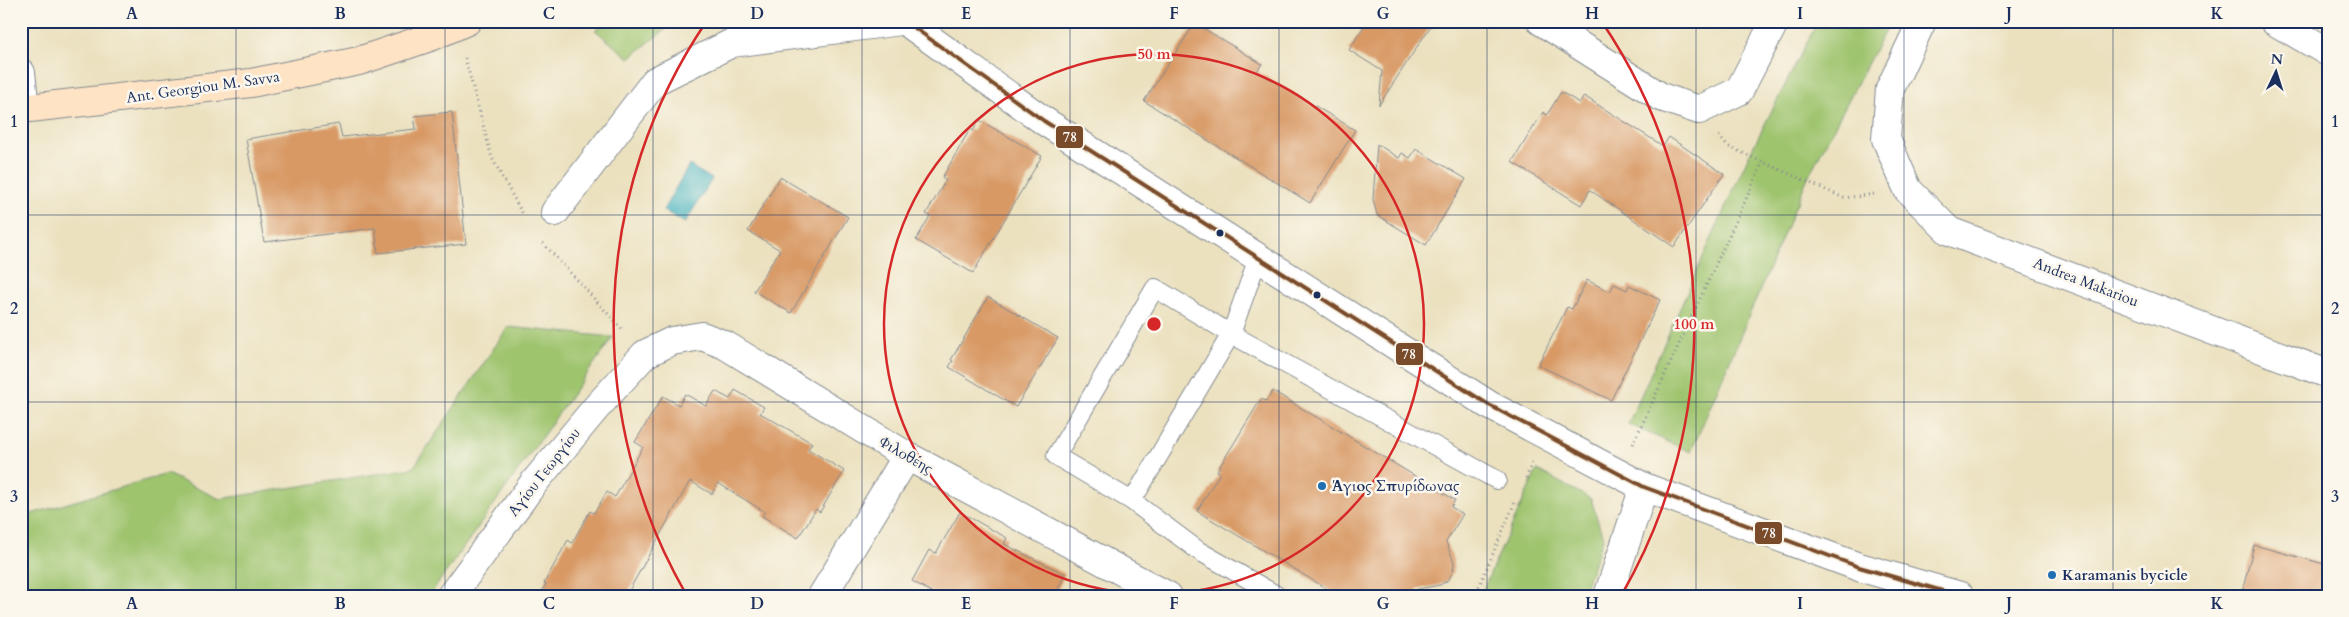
<svg xmlns="http://www.w3.org/2000/svg" width="2349" height="617" viewBox="0 0 2349 617" font-family="Cardo,serif">
<rect width="100%" height="100%" fill="#fbf7ec"/>
<filter id="ink" filterUnits="userSpaceOnUse"><feTurbulence type="fractalNoise" baseFrequency=".02" numOctaves="2"/><feDisplacementMap in="SourceGraphic" scale="10" xChannelSelector="R" yChannelSelector="G"/><feConvolveMatrix kernelMatrix="1 2 1 2 8 2 1 2 1" color-interpolation-filters="sRGB"/></filter>
<filter id="wash" filterUnits="userSpaceOnUse"><feTurbulence type="fractalNoise" baseFrequency=".0096" numOctaves="4" result="noise"/><feDisplacementMap in="SourceGraphic" scale="20" xChannelSelector="R" yChannelSelector="G"/><feGaussianBlur stdDeviation="1.12" result="paint"/><feColorMatrix in="noise" values="0 0 0 0 0 0 0 0 0 0 0 0 0 0 0 0 0 1.4 0 .05"/><feComposite in="paint" operator="in"/></filter>
<g filter="url(#wash)">
<rect width="100%" height="100%" fill="#ebe1bf"/>
<path fill="#9fc46e" stroke="#5d7a66" d="M608,21H676L629,58L595,30Z
M1818,21H1890L1808,177L1691,452L1628,424L1749,155Z
M508,327L613,337L429,596H21V517L167,474L220,499L413,468Z
M1537,470L1591,499L1603,538L1582,596H1480Z"/>
<path fill="#41b0bd" stroke="#2e708e" d="M689,165L712,179L685,223L663,210Z"/>
<g id="blocks">
<path fill="#d89965" d="M1367,21H1434L1379,105L1382,71L1349,50Z
M1195,23L1262,64L1257,71L1355,130L1310,203L1144,101Z
M1561,92L1580,103L1584,96L1663,146L1669,137L1724,174L1674,247L1590,190L1581,205L1512,162L1543,112L1547,115Z
M452,112L466,244L378,253L375,228L264,242L246,139L339,124L342,137L416,129L414,116Z
M979,120L1042,156L973,273L916,240L930,216L926,214L946,180L942,178L970,129L973,131Z
M1377,144L1399,158L1402,153L1410,158L1416,149L1466,179L1426,245L1377,215L1373,199Z
M780,177L848,217L791,313L754,291L780,250L748,231Z
M1587,280L1610,292L1614,284L1627,290L1629,285L1660,300L1611,400L1538,365L1567,307L1572,309Z
M988,297L1058,338L1016,407L949,367L953,361L951,360Z
M735,390L764,407L760,413L812,443L808,449L844,471L820,512L816,509L798,538L762,516L765,512L718,483L712,494L690,481L626,596H540L546,584L544,583L568,540L572,543L590,511L594,513L607,492L615,497L643,447L635,442L663,396L679,405L685,394L706,406L715,391L730,399Z
M1273,391L1455,500L1451,507L1463,514L1446,542L1454,562L1453,572L1448,580L1440,585L1418,589L1414,596H1339L1197,511L1220,473L1217,471L1261,399L1266,401Z
M960,512L1007,538L1004,544L1065,574L1055,596H938L912,581L929,550L936,553Z
M2254,545L2328,565V596H2241Z"/>
</g>
</g>
<g filter="url(#ink)">
<use href="#blocks" fill-opacity="0" stroke="#83888e" stroke-width="1"/>
<g fill="none" stroke-linecap="round" stroke-linejoin="round">
<defs>
<path id="service" d="M1132,501L1231,334L1258,258
M1278,596L1199,551L1132,501L1056,456L1155,288L1231,334L1497,480"/>
<path id="minor" d="M1541,21L1661,97L1699,110L1739,91L1775,21
M1922,21L1890,89L1886,139L1908,190L1949,231L2328,374
M2274,21L2328,52
M21,73L25,108
M555,212L655,81L732,43L901,21
M451,596L533,484L595,409L645,354L672,341L702,336L725,345L907,456L1168,596
M822,596L907,456
M1608,596L1644,487"/>
<path id="tertiary" d="M905,21L1044,121L1489,405L1644,487L1859,567L1960,596"/>
<path id="secondary" d="M21,109L251,83L359,61L433,36L467,21"/>
</defs>
<use href="#service" stroke="#83888e" stroke-width="20"/>
<use href="#minor" stroke="#83888e" stroke-width="30"/>
<use href="#tertiary" stroke="#83888e" stroke-width="30"/>
<use href="#secondary" stroke="#83888e" stroke-width="30"/>
<path stroke="#83888e" stroke-width="3" stroke-dasharray="1 4" stroke-linecap="butt" d="M465,58L492,158L522,213
M1719,136L1727,146L1844,198L1875,194
M543,243L623,330
M1633,444L1763,162
M1526,478L1532,463
M1475,596L1515,502"/>
<use href="#service" stroke="#fff" stroke-width="18"/>
<use href="#minor" stroke="#fff" stroke-width="28"/>
<use href="#tertiary" stroke="#fff" stroke-width="28"/>
<use href="#secondary" stroke="#fee4c5" stroke-width="28"/>
<defs>
<path id="bus-1" d="M905,21L1044,121L1489,405L1644,487L1859,567L1960,596"/>
</defs>
<use href="#bus-1" stroke="#fbf7ec" stroke-width="8"/>
<use href="#bus-1" stroke="#7a4b2a" stroke-width="4"/>
</g>
</g>
<path fill="none" stroke="#1b2f5e" stroke-width="1" stroke-opacity="0.55" d="M236,21V596M445,21V596M653,21V596M862,21V596M1070,21V596M1279,21V596M1487,21V596M1696,21V596M1904,21V596M2113,21V596M21,215H2328M21,402H2328"/>
<g fill="none" stroke="#d62828" stroke-width="2.5">
<circle cx="1154" cy="324" r="270"/>
<path d="M686 594A540 540 0 0 1 706 22M1602 22A540 540 0 0 1 1622 594"/>
</g>
<g fill="#1b2f5e" stroke="#fbf7ec" stroke-width="2">
<circle cx="1220" cy="233" r="4.5"/>
<circle cx="1317" cy="295" r="4.5"/>
</g>
<g fill="#1f6fb2" stroke="#fbf7ec" stroke-width="2">
<circle cx="1322" cy="486" r="5"/>
<circle cx="2052" cy="575" r="5"/>
</g>
<g text-anchor="middle" stroke-width="5" stroke-linejoin="round" paint-order="stroke">
<g font-size="15" fill="#1b2f5e" stroke="#fbf7ec">
<text transform="translate(203 87) rotate(-8)" y="5">Ant. Georgiou M. Savva</text>
<text transform="translate(2086 282) rotate(21)" y="5">Andrea Makariou</text>
<text transform="translate(906 455) rotate(30)" y="5">Φιλοθέης</text>
<text transform="translate(544 472) rotate(-52)" y="5">Αγίου Γεωργίου</text>
</g>
<g font-size="15" font-weight="bold" fill="#1b2f5e" stroke="#fbf7ec" text-anchor="start">
<text x="1332" y="491">Άγιος Σπυρίδωνας</text>
<text x="2062" y="580">Karamanis bycicle</text>
</g>
</g>
<circle cx="1154" cy="324" r="8" fill="#d62828" stroke="#fbf7ec" stroke-width="2.5"/>
<g font-size="15" text-anchor="middle" font-weight="bold" fill="#d62828" stroke="#fbf7ec" stroke-width="5" stroke-linejoin="round" paint-order="stroke">
<text x="1154" y="59">50 m</text>
<text x="1694" y="329">100 m</text>
</g>
<g stroke="#fbf7ec" stroke-width="2">
<rect x="1055" y="125" width="29" height="24" rx="5" fill="#7a4b2a"/>
<rect x="1395" y="342" width="29" height="24" rx="5" fill="#7a4b2a"/>
<rect x="1754" y="521" width="29" height="24" rx="5" fill="#7a4b2a"/>
</g>
<g font-size="14" text-anchor="middle" font-weight="bold" fill="#fff">
<text x="1070" y="142">78</text>
<text x="1409" y="359">78</text>
<text x="1769" y="538">78</text>
</g>
<rect width="2349" height="617" fill="none" stroke="#fbf7ec" stroke-width="55"/>
<g transform="translate(2276 72) rotate(4)" stroke="#fbf7ec" stroke-width="4" paint-order="stroke">
<path d="M0-4L9 19L0 12L-9 19Z" fill="#1b2f5e"/>
<text y="-8" font-size="14" font-weight="bold" text-anchor="middle" fill="#1b2f5e">N</text>
</g>
<rect x="28" y="28" width="2294" height="562" fill="none" stroke="#1b2f5e" stroke-width="2"/>
<g font-size="16" text-anchor="middle" font-weight="bold" fill="#1b2f5e">
<text x="132" y="19">A</text>
<text x="340" y="19">B</text>
<text x="549" y="19">C</text>
<text x="757" y="19">D</text>
<text x="966" y="19">E</text>
<text x="1174" y="19">F</text>
<text x="1383" y="19">G</text>
<text x="1592" y="19">H</text>
<text x="1800" y="19">I</text>
<text x="2009" y="19">J</text>
<text x="2217" y="19">K</text>
<text x="14" y="127">1</text>
<text x="2335" y="127">1</text>
<text x="14" y="314">2</text>
<text x="2335" y="314">2</text>
<text x="14" y="502">3</text>
<text x="2335" y="502">3</text>
<text x="132" y="609">A</text>
<text x="340" y="609">B</text>
<text x="549" y="609">C</text>
<text x="757" y="609">D</text>
<text x="966" y="609">E</text>
<text x="1174" y="609">F</text>
<text x="1383" y="609">G</text>
<text x="1592" y="609">H</text>
<text x="1800" y="609">I</text>
<text x="2009" y="609">J</text>
<text x="2217" y="609">K</text>
</g>
</svg>
